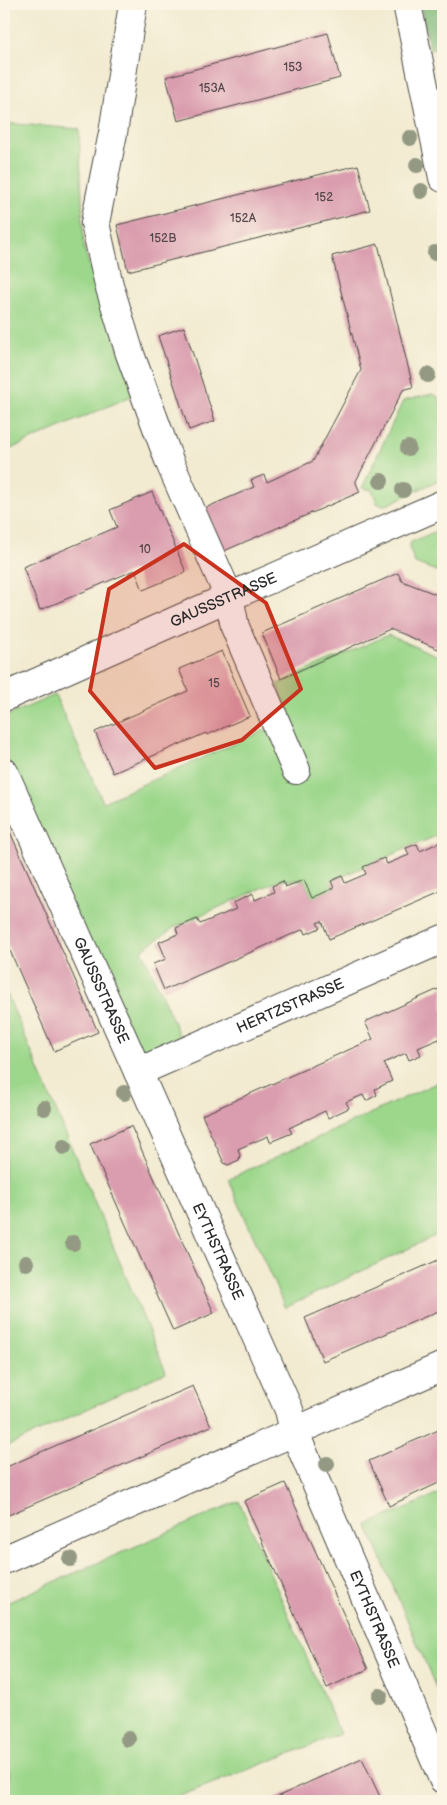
<svg xmlns="http://www.w3.org/2000/svg" width="447" height="1805" viewBox="0 0 447 1805" font-family="'Balsamiq Sans',sans-serif">
<rect width="100%" height="100%" fill="#fcf5e5"/>
<filter id="ink" filterUnits="userSpaceOnUse"><feTurbulence type="fractalNoise" baseFrequency=".02" numOctaves="2"/><feDisplacementMap in="SourceGraphic" scale="10" xChannelSelector="R" yChannelSelector="G"/><feConvolveMatrix kernelMatrix="1 2 1 2 8 2 1 2 1" color-interpolation-filters="sRGB"/></filter>
<filter id="wash" filterUnits="userSpaceOnUse"><feTurbulence type="fractalNoise" baseFrequency=".0096" numOctaves="4" result="noise"/><feDisplacementMap in="SourceGraphic" scale="20" xChannelSelector="R" yChannelSelector="G"/><feGaussianBlur stdDeviation="1.12" result="paint"/><feColorMatrix in="noise" values="0 0 0 0 0 0 0 0 0 0 0 0 0 0 0 0 0 1.4 0 .05"/><feComposite in="paint" operator="in"/></filter>
<g filter="url(#wash)">
<rect width="100%" height="100%" fill="#f2ebd1"/>
<path fill="#9cd78b" stroke="#64815b" d="M4,123L79,129L84,249L134,395L4,452Z
M432,394L438,397L443,410V478L387,505H381L377,503L372,490L362,488L403,401Z
M443,528V560L439,572L415,563L409,547L411,542Z
M388,635L443,658V833L331,881L334,888L312,898L304,880H283L271,884L175,927L142,950L180,1037L138,1056L4,752V717L55,695L103,802L292,718L277,684Z
M4,987L166,1372L4,1448Z
M443,1080V1232L285,1308L228,1179Z
M443,1492V1702H442L367,1525Z
M239,1501L340,1734L167,1801H4V1781L10,1777L4,1756V1604Z"/>
<path fill="#7db877" stroke="#547251" d="M420,4H443V47L430,50Z"/>
<g id="blocks">
<path fill="#da9daf" d="M328,33L340,78L178,121L166,77Z
M358,165L370,210L128,271L117,225Z
M378,244L413,387L403,390L356,481V483L360,492L224,551L205,508L254,487L251,480L264,475L267,482L313,461L361,370L332,256Z
M184,327L215,421L189,430L158,336Z
M152,492L186,572L143,590L135,570L40,610L23,567L117,527L110,510Z
M398,573L402,581L443,597V651L390,629L281,679L262,633Z
M222,651L250,716L207,735L206,733L113,773L95,732L188,691L179,669Z
M4,818L98,1032L54,1051L4,937Z
M443,841V890L329,939L322,921L317,923L320,928L306,934L304,929L164,990L153,964L166,959L159,942L178,934L176,928L197,919L200,924L236,909L233,903L253,894L255,900L274,892L272,886L283,881L285,887L304,880L312,898L334,888L331,881L342,876L345,883L366,874L363,867L384,858L387,864L409,855L406,848L417,844L420,851Z
M443,987V1047L439,1039L418,1048L421,1055L409,1060L406,1053L384,1063L392,1081L375,1089L377,1095L366,1101L363,1095L346,1102L349,1108L328,1118L325,1111L289,1128L292,1133L270,1142L268,1136L238,1149L240,1155L239,1160L228,1165L224,1163L202,1115L373,1039L365,1022Z
M131,1126L214,1313L173,1331L90,1144Z
M443,1258V1309L323,1361L305,1318Z
M193,1386L211,1426L4,1517V1468Z
M443,1428V1481L389,1506L369,1461Z
M285,1483L368,1669L327,1688L244,1501Z
M362,1758L381,1799L376,1801H268Z"/>
</g>
</g>
<g filter="url(#ink)">
<use href="#blocks" fill-opacity="0" stroke="#494844" stroke-width="1"/>
<g fill="none" stroke-linecap="round" stroke-linejoin="round">
<defs>
<g id="minor">
<path d="M133,4L113,133L95,223L109,285L130,354L170,463L229,597L235,627L296,770"/>
<path d="M407,4L443,178"/>
<path id="s1" d="M4,697L229,597L443,504"/>
<path id="s2" d="M4,772L289,1410L294,1431L443,1779"/>
<path id="s3" d="M138,1072L443,939"/>
<path d="M4,1560L443,1366"/>
</g>
</defs>
<use href="#minor" stroke="#494844" stroke-width="30"/>
<use href="#minor" stroke="#fff" stroke-width="28"/>
</g>
<g fill="#949983">
<circle cx="410" cy="138" r="8"/>
<circle cx="417" cy="165" r="8"/>
<circle cx="421" cy="191" r="8"/>
<circle cx="435" cy="253" r="8"/>
<circle cx="428" cy="375" r="8"/>
<circle cx="408" cy="448" r="8"/>
<circle cx="381" cy="481" r="8"/>
<circle cx="403" cy="490" r="8"/>
<circle cx="124" cy="1093" r="8"/>
<circle cx="44" cy="1108" r="8"/>
<circle cx="64" cy="1147" r="8"/>
<circle cx="73" cy="1243" r="8"/>
<circle cx="26" cy="1263" r="8"/>
<circle cx="327" cy="1464" r="8"/>
<circle cx="70" cy="1559" r="8"/>
<circle cx="380" cy="1696" r="8"/>
<circle cx="128" cy="1739" r="8"/>
</g>
</g>
<path fill="#c8321e" fill-opacity="0.2" stroke="#c8321e" stroke-width="4" stroke-linejoin="round" d="M184,544L266,603L301,689L242,740L155,768L90,691L109,589Z"/>
<g text-anchor="middle" stroke-width="4" stroke-linejoin="round" paint-order="stroke">
<g font-size="12" fill="#57484c">
<text x="293" y="71">153</text>
<text x="212" y="92">153A</text>
<text x="324" y="201">152</text>
<text x="243" y="222">152A</text>
<text x="163" y="242">152B</text>
<text x="145" y="553">10</text>
<text x="214" y="687">15</text>
</g>
<g font-size="15" fill="#2b2b2b" stroke="#fcf5e5">
<text dy="5" stroke="none"><textPath href="#s1" startOffset="240">GAUSSSTRASSE</textPath></text>
<text dy="5" stroke="none"><textPath href="#s2" startOffset="239">GAUSSSTRASSE</textPath></text>
<text dy="5" stroke="none"><textPath href="#s3" startOffset="166">HERTZSTRASSE</textPath></text>
<text dy="5" stroke="none"><textPath href="#s2" startOffset="525">EYTHSTRASSE</textPath></text>
<text dy="5" stroke="none"><textPath href="#s2" startOffset="925">EYTHSTRASSE</textPath></text>
</g>
</g>
<rect width="447" height="1805" fill="none" stroke="#fcf5e5" stroke-width="20"/>
</svg>
